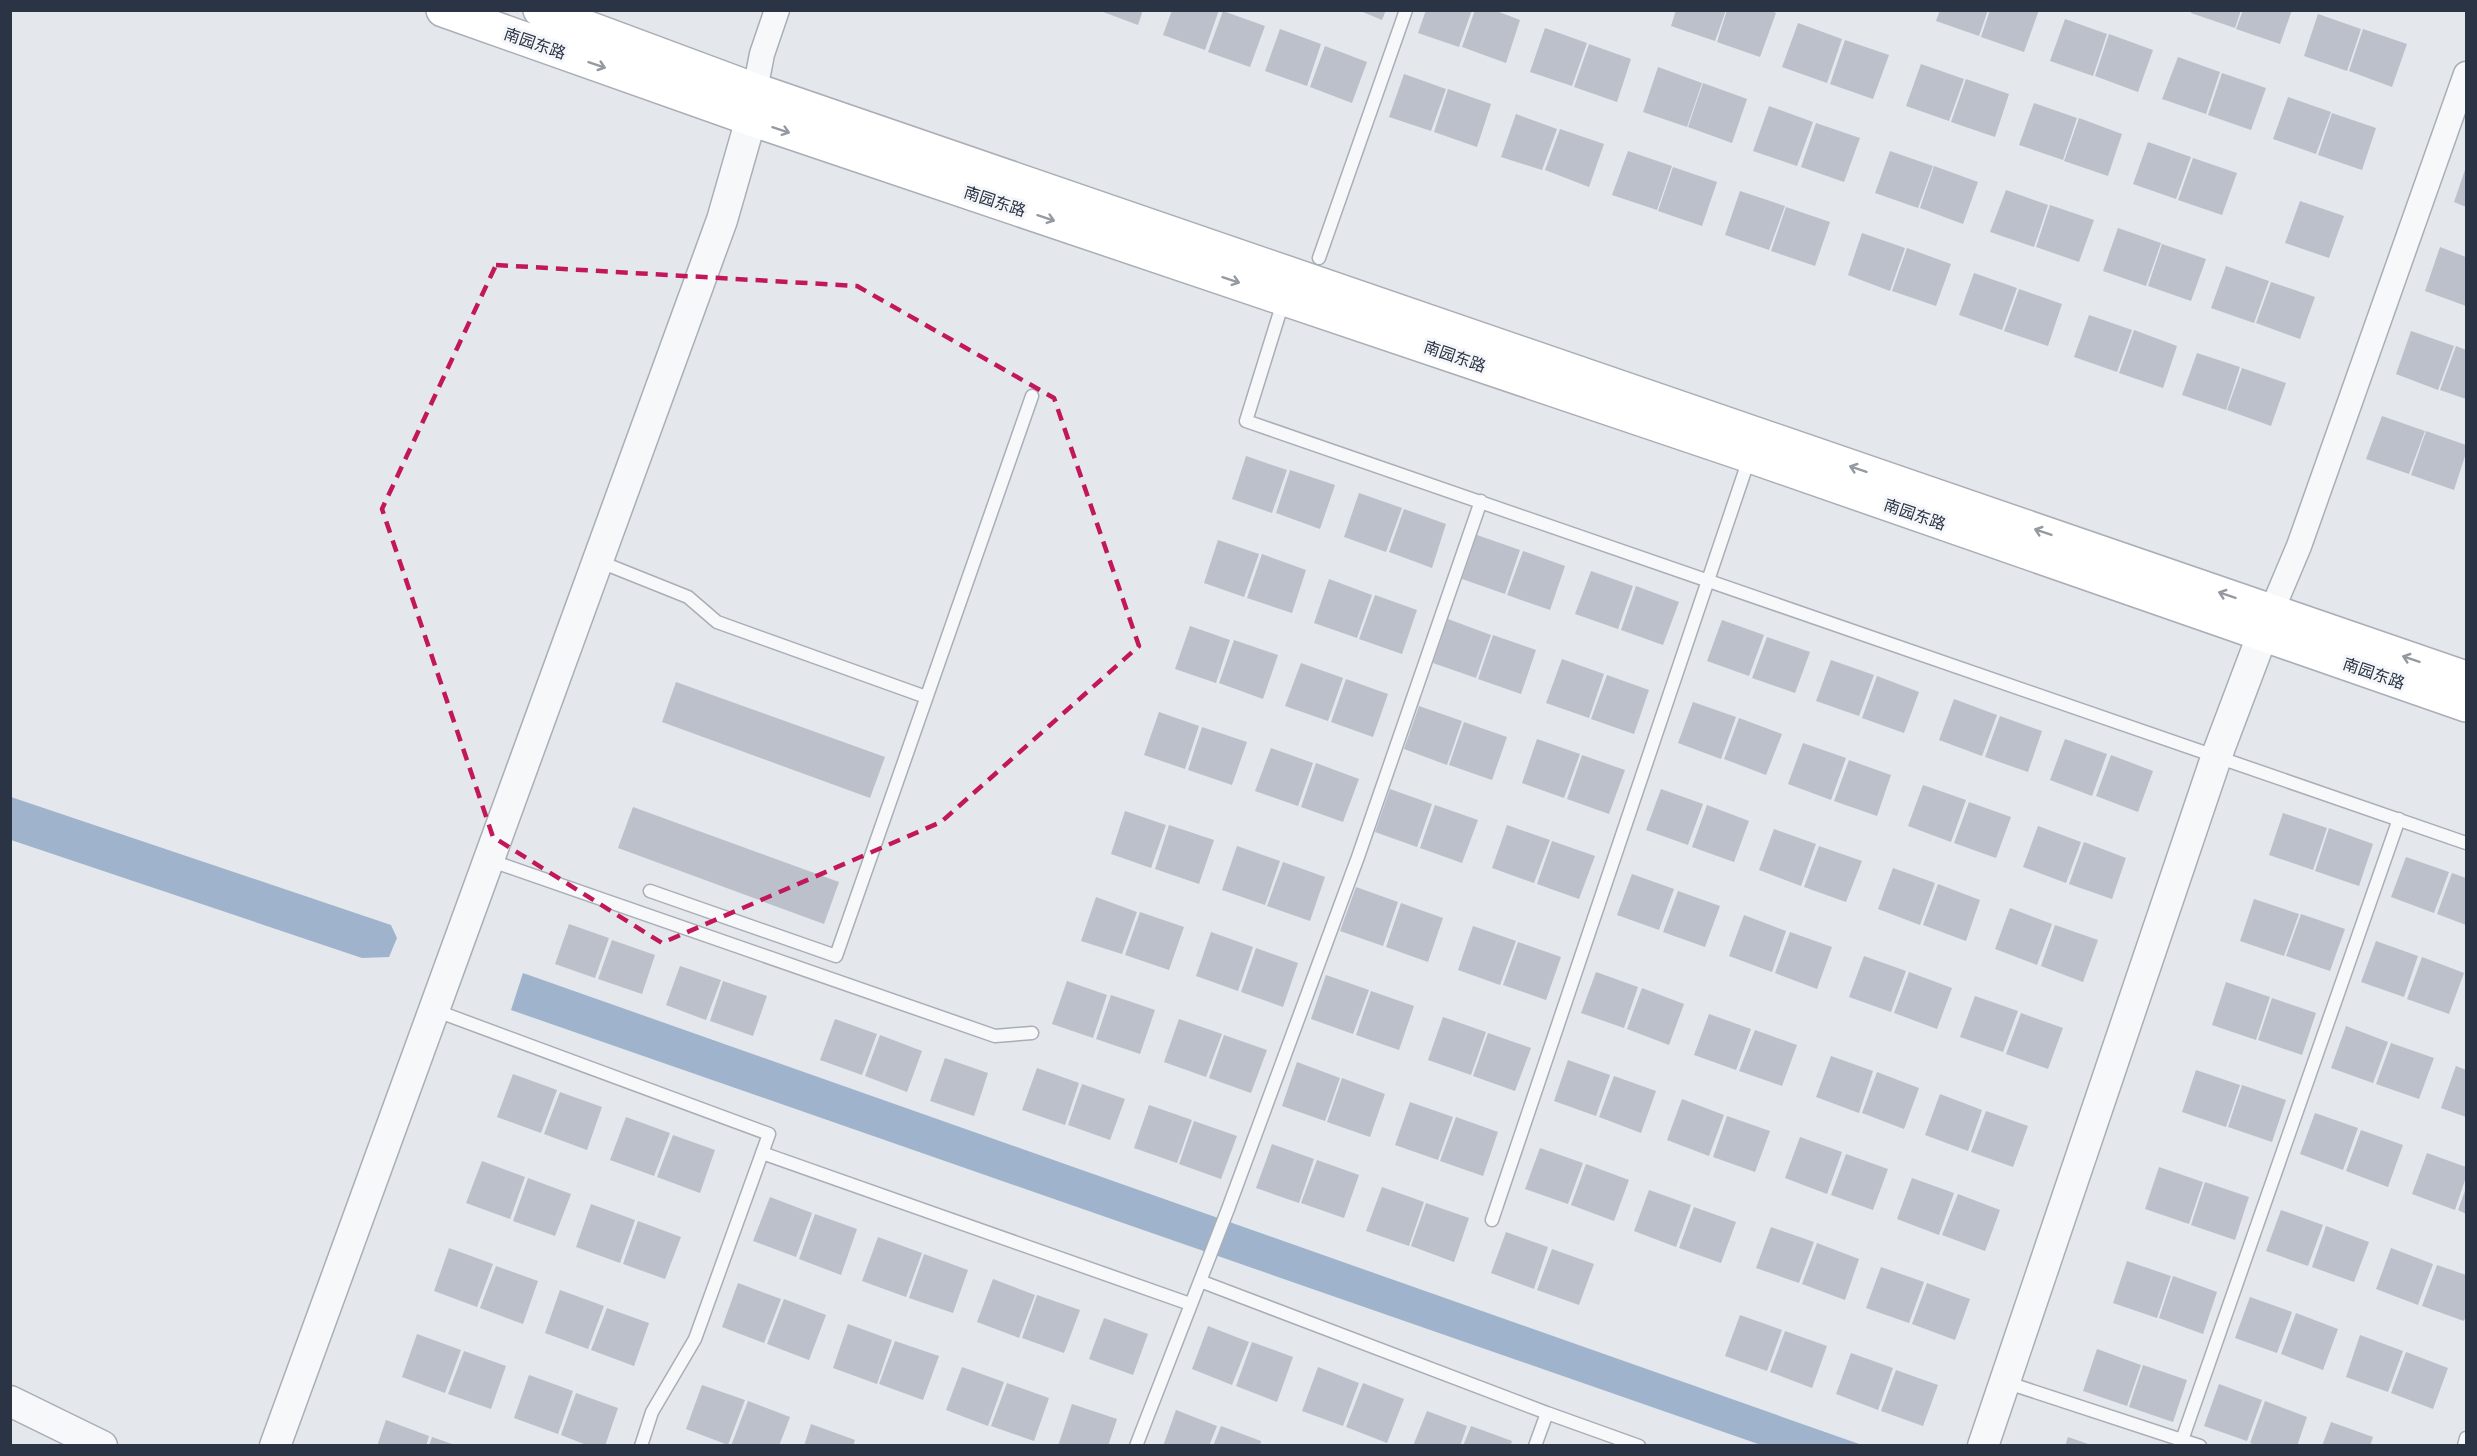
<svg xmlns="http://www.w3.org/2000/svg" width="2477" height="1456" viewBox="0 0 2477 1456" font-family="'IBM Plex Sans','Noto Sans SC',sans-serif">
<rect width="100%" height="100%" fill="#e4e7ec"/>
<path fill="#9fb4cc" d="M11,797L391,925L397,938L389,957L362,958L11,840Z
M523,973L1862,1445H1761L511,1010Z"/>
<path fill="#bbc0ca" d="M1098,10H1143L1138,25Z
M1172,10H1219L1205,50L1163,35Z
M1358,10H1386L1382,20Z
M1426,10H1472L1459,47L1418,33Z
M1475,10H1494L1520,20L1506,63L1462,47Z
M1676,10H1726L1715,41L1671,26Z
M1727,10H1768L1776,13L1760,57L1717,42Z
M1940,10H1988L1979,36L1936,21Z
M1990,10H2039L2024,52L1981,37Z
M2192,10H2241L2235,28L2191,13Z
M2243,10H2292L2280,44L2236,29Z
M1223,11L1265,26L1250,67L1208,52Z
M2318,14L2361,29L2347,71L2304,56Z
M2065,19L2107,34L2093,76L2050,61Z
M1798,23L1842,39L1827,83L1782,67Z
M1545,28L1587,43L1572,86L1530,72Z
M1280,29L1321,44L1307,86L1265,71Z
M2363,29L2407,44L2392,87L2349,71Z
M2109,34L2153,50L2138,92L2095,76Z
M1845,40L1889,55L1873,99L1830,84Z
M1589,44L1631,59L1617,102L1574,87Z
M1325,46L1367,62L1352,103L1310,87Z
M2178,57L2220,72L2206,114L2162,99Z
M1921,64L1964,79L1949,121L1906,106Z
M1658,67L1702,83L1687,127L1643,112Z
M2222,73L2266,88L2251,130L2208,115Z
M1404,74L1446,89L1431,131L1389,117Z
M1966,79L2009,94L1995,137L1951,122Z
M1703,83L1747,99L1732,143L1688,127Z
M1448,89L1491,104L1477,147L1434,132Z
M2288,97L2331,112L2316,154L2273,139Z
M2034,103L2077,118L2063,160L2019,145Z
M1769,106L1813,122L1797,166L1753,151Z
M2332,113L2376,128L2362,170L2318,155Z
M1516,114L1557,129L1542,170L1501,157Z
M2079,118L2122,134L2108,176L2064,161Z
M1816,123L1860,138L1844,182L1801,167Z
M1560,129L1604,144L1589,187L1545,170Z
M2148,142L2191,157L2176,199L2133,184Z
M1628,151L1672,166L1657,210L1612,195Z
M1890,151L1933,166L1918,208L1875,193Z
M2193,158L2237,173L2222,215L2178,200Z
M1934,166L1978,182L1963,224L1920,208Z
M1673,167L1717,182L1702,226L1658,211Z
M2466,167V207L2454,202Z
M2006,190L2048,205L2034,247L1990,232Z
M1740,191L1785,206L1769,250L1725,235Z
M2300,201L2344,216L2329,258L2285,243Z
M2050,205L2094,220L2079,262L2036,247Z
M1786,207L1830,222L1815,266L1771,251Z
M2118,228L2161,243L2146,286L2103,271Z
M1862,233L1905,248L1890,291L1848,275Z
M2162,244L2206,259L2191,301L2148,286Z
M2440,247L2466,257V306L2425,291Z
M1907,248L1951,264L1936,306L1892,291Z
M2226,266L2269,281L2254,323L2211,308Z
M1974,273L2017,288L2002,330L1959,315Z
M2271,282L2315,297L2300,339L2256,323Z
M2019,289L2062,304L2048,346L2004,331Z
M2089,315L2132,330L2117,372L2074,357Z
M2134,330L2177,346L2163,388L2119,373Z
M2411,331L2454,346L2438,390L2396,374Z
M2456,346L2466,350V399L2440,390Z
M2197,353L2240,367L2226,410L2182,395Z
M2242,368L2286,383L2271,426L2227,410Z
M2382,416L2425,431L2409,474L2366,459Z
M2426,431L2466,445V453L2454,490L2411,475Z
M1246,456L1287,470L1272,513L1232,499Z
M1290,470L1335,485L1320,529L1276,513Z
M1359,493L1402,508L1386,552L1344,537Z
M1404,509L1446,524L1432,568L1389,552Z
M1477,535L1520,550L1505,594L1462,579Z
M1218,540L1259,554L1244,597L1204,583Z
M1523,551L1565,566L1550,610L1507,595Z
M1262,554L1306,570L1292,613L1247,598Z
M1591,571L1633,586L1618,629L1575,614Z
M1329,579L1372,595L1357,638L1314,623Z
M1636,586L1679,602L1663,645L1621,630Z
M1375,595L1417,610L1402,654L1359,639Z
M1448,619L1491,635L1476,678L1433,663Z
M1722,620L1764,635L1749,676L1707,661Z
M1190,626L1230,640L1216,683L1175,669Z
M1493,635L1536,650L1521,694L1478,679Z
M1767,637L1810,652L1795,693L1752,678Z
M1234,640L1278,655L1263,699L1219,683Z
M1562,659L1604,674L1589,718L1546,703Z
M1831,660L1874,675L1859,716L1816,701Z
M1301,663L1343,678L1328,721L1285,706Z
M1607,675L1649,690L1634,734L1591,719Z
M1877,676L1919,692L1904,733L1862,718Z
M1346,679L1388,694L1373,737L1331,722Z
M676,682L885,757L870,798L662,722Z
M1954,699L1997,715L1982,756L1939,740Z
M1693,702L1736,717L1721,759L1678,743Z
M1419,706L1462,721L1447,765L1404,749Z
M1159,712L1199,726L1185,769L1144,755Z
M2000,716L2042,731L2028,772L1985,757Z
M1739,718L1782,734L1766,775L1724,759Z
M1464,722L1507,737L1492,780L1449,765Z
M1202,727L1247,742L1232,785L1188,770Z
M1537,739L1580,754L1564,798L1522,783Z
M2065,739L2107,754L2092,796L2050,780Z
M1803,743L1846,758L1831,800L1788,784Z
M1271,748L1313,763L1298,806L1255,791Z
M1582,755L1625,770L1609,814L1567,799Z
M2111,755L2153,771L2138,812L2096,796Z
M1849,760L1891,775L1877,816L1834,801Z
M1316,763L1359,779L1343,822L1301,807Z
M1923,785L1966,800L1951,842L1908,826Z
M1390,789L1432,804L1417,847L1375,832Z
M1661,789L1703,804L1688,845L1646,830Z
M1969,802L2011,817L1996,858L1954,843Z
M1435,805L1478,820L1462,863L1420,848Z
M1707,805L1749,821L1734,862L1692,847Z
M633,807L839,882L824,924L618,848Z
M1125,811L1166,825L1151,868L1111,854Z
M2283,813L2327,828L2313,870L2269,855Z
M1169,825L1214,840L1199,884L1155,869Z
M1507,825L1550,840L1534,883L1492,868Z
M2038,826L2081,842L2066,883L2023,867Z
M2329,828L2373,844L2359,886L2315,871Z
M1774,829L1816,844L1801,886L1759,870Z
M1552,841L1595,856L1579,899L1537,884Z
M2084,842L2126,858L2112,899L2069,884Z
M1237,846L1280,861L1265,905L1222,890Z
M1819,846L1862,861L1846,902L1804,887Z
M2406,857L2449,872L2434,913L2391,897Z
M1283,862L1325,877L1310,921L1267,906Z
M1893,868L1935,883L1920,925L1878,909Z
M2452,873L2466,878V925L2437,914Z
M1632,874L1674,889L1659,930L1617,915Z
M1938,884L1980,900L1966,941L1923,925Z
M1356,887L1398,902L1383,946L1340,931Z
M1678,891L1720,906L1705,947L1663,932Z
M1096,897L1137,912L1122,954L1081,941Z
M2254,899L2299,914L2284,956L2240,941Z
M1401,903L1443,918L1428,962L1386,947Z
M2010,908L2052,924L2037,965L1995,949Z
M1140,912L1184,927L1169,970L1125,955Z
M2301,914L2345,929L2330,971L2286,956Z
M1744,915L1786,931L1772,972L1729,956Z
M569,924L609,938L595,978L555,964Z
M2055,925L2098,940L2083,982L2041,966Z
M1473,926L1516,941L1500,985L1458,970Z
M1211,932L1253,947L1238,991L1196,976Z
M1790,932L1832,947L1817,989L1775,973Z
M612,940L655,955L642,994L598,979Z
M2376,941L2418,956L2404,997L2361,982Z
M1518,942L1561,957L1546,1000L1503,985Z
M1256,948L1298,963L1283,1007L1241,992Z
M1864,956L1906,971L1891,1012L1849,997Z
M2422,957L2464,973L2449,1014L2407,999Z
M680,966L721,980L706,1020L666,1005Z
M1596,972L1638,987L1624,1028L1581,1013Z
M1909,972L1952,988L1937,1029L1894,1013Z
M1326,975L1369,990L1353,1034L1311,1019Z
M723,981L767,996L753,1036L710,1021Z
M1067,981L1107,995L1093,1038L1052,1024Z
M2226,982L2270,997L2256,1040L2212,1025Z
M1642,988L1684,1004L1669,1045L1627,1029Z
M1371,991L1414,1006L1399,1050L1356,1035Z
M1111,995L1155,1010L1140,1054L1096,1039Z
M1975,996L2018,1011L2003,1052L1960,1037Z
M2272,998L2316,1013L2302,1055L2258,1040Z
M2021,1013L2063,1028L2048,1069L2006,1054Z
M1709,1014L1751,1029L1736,1070L1694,1055Z
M1443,1017L1486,1032L1471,1075L1428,1060Z
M835,1019L877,1034L862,1075L820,1060Z
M1179,1019L1222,1034L1206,1077L1164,1062Z
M2346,1026L2388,1042L2373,1083L2331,1068Z
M1755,1030L1797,1045L1782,1086L1739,1071Z
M1488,1033L1531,1048L1515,1091L1473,1076Z
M880,1035L922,1051L907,1092L865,1076Z
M1224,1035L1267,1050L1251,1093L1209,1078Z
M2391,1043L2434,1058L2419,1099L2376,1084Z
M1831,1056L1873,1071L1859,1113L1816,1097Z
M945,1058L988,1073L974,1116L930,1101Z
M1568,1060L1610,1075L1596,1116L1554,1101Z
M1297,1062L1340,1078L1325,1121L1282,1106Z
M2456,1066L2466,1070V1117L2441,1108Z
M1037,1068L1079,1083L1065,1125L1022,1110Z
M2196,1070L2240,1085L2226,1127L2182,1112Z
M1877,1072L1919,1088L1904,1129L1862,1113Z
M513,1074L557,1090L541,1133L497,1117Z
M1614,1076L1656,1091L1641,1133L1599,1117Z
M1342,1078L1385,1094L1370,1137L1327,1122Z
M1082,1084L1125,1099L1110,1140L1068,1125Z
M2242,1085L2286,1100L2272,1142L2228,1127Z
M560,1092L602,1107L587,1150L544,1134Z
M1940,1094L1982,1110L1968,1151L1925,1135Z
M1682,1099L1724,1115L1709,1156L1667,1140Z
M1410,1102L1453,1117L1438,1160L1395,1145Z
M1149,1105L1192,1120L1177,1163L1134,1148Z
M1986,1111L2028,1126L2013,1167L1971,1152Z
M2315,1113L2358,1128L2343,1170L2300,1154Z
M1727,1116L1770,1131L1755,1172L1713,1157Z
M626,1117L670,1133L654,1176L610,1160Z
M1456,1117L1498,1132L1483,1176L1440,1161Z
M1194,1121L1237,1136L1221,1179L1179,1164Z
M2361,1130L2403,1145L2388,1187L2346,1171Z
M673,1135L715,1150L700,1193L657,1177Z
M1800,1137L1842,1152L1827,1194L1785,1178Z
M1272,1144L1314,1159L1299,1203L1256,1188Z
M1540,1148L1583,1163L1568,1204L1525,1189Z
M2427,1153L2466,1167V1177L2455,1210L2412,1194Z
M1846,1154L1888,1169L1873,1210L1831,1195Z
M1317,1160L1359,1175L1344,1218L1301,1203Z
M482,1161L525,1177L510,1219L466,1203Z
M1586,1164L1629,1180L1614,1221L1571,1205Z
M2159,1167L2203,1182L2189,1224L2145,1209Z
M528,1178L571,1194L555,1236L513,1221Z
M1912,1178L1954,1193L1939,1235L1897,1219Z
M2205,1182L2249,1197L2235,1240L2191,1225Z
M1382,1187L1424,1202L1409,1246L1366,1231Z
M2466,1188V1214L2458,1210Z
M1649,1190L1691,1205L1676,1247L1634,1231Z
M1958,1194L2000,1210L1985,1251L1942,1235Z
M770,1197L812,1213L796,1257L753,1241Z
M1426,1203L1469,1218L1454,1262L1411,1246Z
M591,1204L635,1220L620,1263L576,1247Z
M1694,1207L1736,1222L1721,1263L1679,1248Z
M2281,1210L2323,1225L2308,1266L2266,1251Z
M815,1214L857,1229L841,1275L799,1259Z
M638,1221L681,1237L665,1279L623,1264Z
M2326,1226L2369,1242L2354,1282L2312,1267Z
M1771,1227L1814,1242L1799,1283L1756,1268Z
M1506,1232L1548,1247L1534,1289L1491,1273Z
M878,1237L922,1253L906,1297L862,1281Z
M1817,1243L1859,1259L1845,1300L1802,1284Z
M449,1248L493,1264L477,1307L434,1291Z
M2391,1248L2433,1264L2418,1305L2376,1289Z
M1552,1249L1594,1264L1579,1305L1537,1290Z
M924,1254L968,1270L953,1313L909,1298Z
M2127,1261L2171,1276L2157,1318L2113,1303Z
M2437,1265L2466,1275V1315L2464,1321L2422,1306Z
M496,1266L538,1281L523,1324L480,1308Z
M1881,1267L1924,1282L1909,1323L1866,1308Z
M2173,1276L2217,1292L2203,1334L2159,1318Z
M993,1279L1035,1295L1019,1338L977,1322Z
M738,1283L781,1299L764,1343L722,1327Z
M1927,1283L1970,1299L1955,1340L1912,1324Z
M560,1290L604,1306L588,1349L545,1333Z
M1037,1295L1080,1310L1064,1353L1022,1338Z
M2250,1297L2292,1312L2277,1353L2235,1338Z
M784,1299L826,1315L809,1360L767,1344Z
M607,1308L649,1323L634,1366L591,1350Z
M2296,1313L2338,1329L2323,1370L2281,1354Z
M1740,1315L1782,1330L1767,1371L1725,1356Z
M1104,1318L1148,1334L1133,1375L1089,1359Z
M848,1324L892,1340L877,1384L833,1368Z
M1208,1326L1249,1342L1232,1385L1192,1369Z
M1785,1331L1827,1346L1812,1388L1770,1372Z
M417,1334L461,1350L445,1393L402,1377Z
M2360,1335L2403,1351L2388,1392L2346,1377Z
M895,1341L939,1356L923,1400L879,1384Z
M1252,1342L1293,1357L1277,1402L1236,1386Z
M2097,1349L2141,1365L2127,1406L2083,1391Z
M464,1351L506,1366L491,1409L448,1394Z
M2406,1352L2448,1368L2433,1409L2391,1393Z
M1851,1353L1893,1368L1878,1410L1836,1394Z
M2143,1365L2187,1380L2173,1422L2129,1407Z
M962,1367L1004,1382L988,1426L946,1410Z
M1318,1367L1359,1383L1343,1426L1302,1411Z
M1896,1370L1938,1385L1923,1426L1881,1411Z
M529,1375L573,1391L558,1434L514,1418Z
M1007,1383L1049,1398L1034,1441L991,1426Z
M1363,1383L1404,1399L1387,1443L1346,1427Z
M2219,1384L2262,1400L2247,1441L2204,1426Z
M702,1385L745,1400L728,1445L686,1429Z
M576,1393L618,1408L605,1446H589L561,1435Z
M748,1401L790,1417L779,1446H731Z
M2265,1401L2307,1417L2297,1446H2258L2250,1443Z
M1072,1404L1117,1419L1108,1446H1058Z
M1176,1410L1217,1426L1209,1446H1163Z
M1427,1411L1467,1426L1460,1446H1413Z
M386,1420L429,1436L426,1446H377Z
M2331,1422L2373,1437L2370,1446H2322Z
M811,1424L855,1440L853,1446H804Z
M1221,1426L1261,1441L1260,1446H1213Z
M1471,1426L1512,1441L1510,1446H1463Z
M432,1437L455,1445V1446H429Z
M2068,1437L2091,1445V1446H2065Z"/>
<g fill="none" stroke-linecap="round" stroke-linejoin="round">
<defs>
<path id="service" d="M1319,258L1406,10
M1284,299L1246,421L2466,843
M598,561L688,597L717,622L926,697
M489,860L995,1036L1032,1033
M650,891L836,956L1032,396
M434,1010L769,1134L695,1339L652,1412L641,1446
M762,1153L1190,1304
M1492,1220L1750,456
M1200,1281L1547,1413L1535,1446
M2005,1382L2200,1446
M1547,1413L1639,1446
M2182,1440L2399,819
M1136,1446L1228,1209L1358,857L1481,501
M2464,1446L2466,1438"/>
<path id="minor" d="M755,90L762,54L777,10
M2272,610L2299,546L2466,74"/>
<path id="tertiary" d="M10,1401L102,1446
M275,1446L722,220L751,119L754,96
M1983,1446L2217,755L2271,612"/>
<path id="secondary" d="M443,10L751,119L1750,456L2466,705
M540,10L755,90L2466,678"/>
</defs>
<use href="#service" stroke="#a9aeb7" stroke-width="15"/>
<use href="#minor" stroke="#a9aeb7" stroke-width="27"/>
<use href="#tertiary" stroke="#a9aeb7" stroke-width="33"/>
<use href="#secondary" stroke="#a9aeb7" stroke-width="36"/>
<use href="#service" stroke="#f7f8fa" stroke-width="12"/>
<use href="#minor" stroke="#f7f8fa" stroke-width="24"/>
<use href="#tertiary" stroke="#f7f8fa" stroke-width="30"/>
<use href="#secondary" stroke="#fff" stroke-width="33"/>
</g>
<defs><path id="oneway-shaft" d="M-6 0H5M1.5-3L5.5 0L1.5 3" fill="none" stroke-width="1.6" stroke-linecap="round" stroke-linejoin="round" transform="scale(1.5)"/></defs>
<g stroke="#959aa2">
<use href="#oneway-shaft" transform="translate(597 65) rotate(19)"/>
<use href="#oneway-shaft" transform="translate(781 130) rotate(18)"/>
<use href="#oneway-shaft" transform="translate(1046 218) rotate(18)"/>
<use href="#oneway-shaft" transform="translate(1231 280) rotate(18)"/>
<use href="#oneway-shaft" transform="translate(1858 469) rotate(-161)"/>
<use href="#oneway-shaft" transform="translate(2043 532) rotate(-161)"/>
<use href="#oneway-shaft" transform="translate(2227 595) rotate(-161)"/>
<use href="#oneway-shaft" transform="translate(2411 659) rotate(-161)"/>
</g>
<path fill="none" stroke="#c2185b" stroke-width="4.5" stroke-dasharray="12 8" stroke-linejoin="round" d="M496,265L857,286L1054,398L1139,646L941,822L662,943L493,837L382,509Z"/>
<g text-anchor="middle" stroke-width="6" stroke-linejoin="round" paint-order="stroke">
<g font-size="16" fill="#2b3445" stroke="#f4f6f9">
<text transform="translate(535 43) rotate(19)" y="6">南园东路</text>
<text transform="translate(995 201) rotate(18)" y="6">南园东路</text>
<text transform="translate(1455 356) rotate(19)" y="6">南园东路</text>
<text transform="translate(1915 514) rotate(19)" y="6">南园东路</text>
<text transform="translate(2374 673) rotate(19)" y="6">南园东路</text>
</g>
</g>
<rect width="2477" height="1456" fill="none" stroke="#2b3445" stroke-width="24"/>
</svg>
